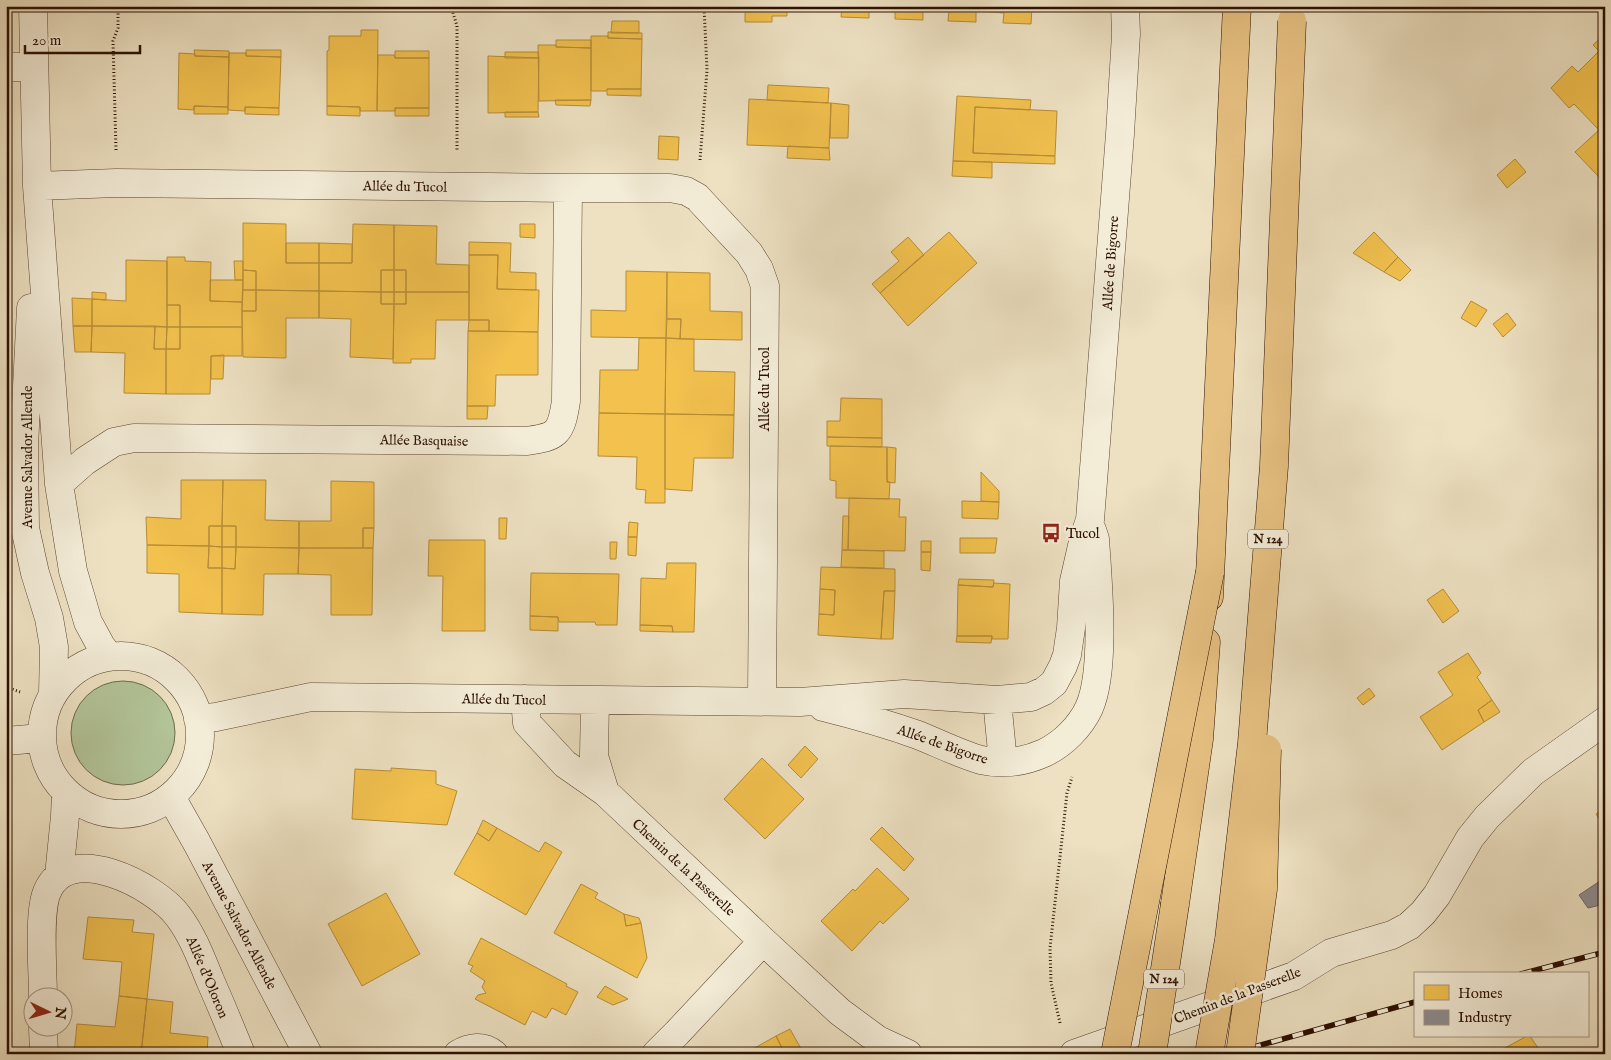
<svg xmlns="http://www.w3.org/2000/svg" width="1611" height="1060" viewBox="0 0 1611 1060" font-family="'IM FELL English',serif">
<rect width="100%" height="100%" fill="#ede1c2"/>
<filter id="stains"><feTurbulence type="fractalNoise" baseFrequency=".004" numOctaves="4"/><feColorMatrix values="0 0 0 0 .2 0 0 0 0 .09 0 0 0 0 .02 0 0 0 .5 -.17"/></filter>
<radialGradient id="worn" r=".72"><stop offset=".6" stop-color="#630" stop-opacity="0"/><stop offset="1" stop-color="#630" stop-opacity=".3"/></radialGradient>
<path fill="#b2c498" stroke="#6f6a4c" d="M71 733a52 52 0 1 1 104 0a52 52 0 1 1-104 0Z"/>
<path fill="#f2c14e" stroke="#b78c37" d="M745,6H787V16H772V22H745Z
M842,6H869V18L841,17Z
M881,6H923V20L895,19V8H881Z
M935,6H976V22L948,21L949,10H935Z
M989,6H1032L1031,24L1003,23L1004,13L989,12Z
M612,21H639V33H611Z
M361,30H378L377,111H360V107L327,106V51L329,50V36H361Z
M608,32L642,33V39L608,38Z
M1605,34V172L1599,177L1575,152L1599,130L1574,104L1569,108L1551,88L1572,66L1578,72L1599,51L1593,45Z
M591,36H608V38L642,39L641,89H607L606,91H591Z
M556,40H591V48L556,47Z
M538,45H556V47L591,48V100L539,101Z
M194,50L229,51V57L195,56Z
M246,50H281V57L246,56Z
M395,51H429V58H395Z
M505,52H538L539,58H505Z
M179,53L195,54V56L229,57L228,107L194,106V110L178,109Z
M229,53H246V56L281,57L279,108L245,107V111L228,110Z
M378,55H394L395,58H429V108H395V111H377Z
M488,56L539,58L538,112L488,113Z
M768,85L829,88L828,103L767,100Z
M607,89H641V96L607,95Z
M957,96L1031,100L1030,110L975,107L973,153L1055,156V164L953,161Z
M749,99L831,103L829,148L747,145Z
M555,100H591L590,106L556,105Z
M831,103L849,105L848,138H830Z
M194,106L228,107V114H194Z
M327,106L360,107V116L327,115Z
M245,107L279,108V115L245,114Z
M975,107L1057,111L1055,156L973,153Z
M395,108H429V116H395Z
M505,112H538L539,117H505Z
M659,136L679,137L678,160L658,159Z
M788,146L829,148L830,160L787,158Z
M1515,159L1526,172L1507,188L1497,175Z
M953,161L992,162V178L952,176Z
M243,223L286,224V263H319V291L256,290V271L243,270Z
M353,224L394,225V270H381V292L319,291V263H352Z
M520,224H535V238L520,237Z
M394,225L437,226L436,264L469,265V292H406V270H394Z
M949,232L977,263L908,326L880,293Z
M1374,232L1398,257L1384,272L1353,253Z
M908,237L924,255L880,293L872,284L899,261L891,252Z
M469,242L511,243L510,272L536,273V290L497,289L498,255H469Z
M286,243H319V263H286Z
M319,243L352,244V263H319Z
M469,255H498L497,289L539,290L538,332L489,331V320H469Z
M167,257H185V261L211,262L210,301L242,302V327H180V305H167Z
M1398,257L1411,270L1400,281L1384,272Z
M126,260L167,261V327L92,326V299L126,301Z
M234,261H243V280H235Z
M243,270L256,271V290H243Z
M381,270H394V292H381Z
M394,270H406V292H394Z
M626,271L667,272L666,338L591,337V310L626,311Z
M667,272L710,273V311L742,312V340L680,339L681,319H667Z
M210,280H243L242,302L210,301Z
M243,290H256V311H242Z
M256,290L319,291V318H286V358L243,357L242,311H256Z
M319,291L381,292V304H394L393,359L350,357L351,319L319,318Z
M92,292L106,293V300L92,299Z
M381,292H394V304H381Z
M394,292H406V304H394Z
M406,292H469V320H436L435,359H411V363H393L394,304H406Z
M72,298L92,299V326H73Z
M1471,301L1487,310L1476,327L1461,318Z
M167,305H180V327H167Z
M1507,313L1516,325L1503,337L1493,324Z
M667,319H681L680,339L666,338Z
M469,320H489V331H468Z
M73,326H92L91,352H75Z
M92,326H155L154,349H166V394L124,393L125,353L91,352Z
M155,326L167,327L166,349H154Z
M167,327H180V349H166Z
M180,327H242V356H211L210,394H166V349H180Z
M468,331L538,332V375H496L495,406H467Z
M639,338H666L665,414L599,413L600,370H638Z
M666,338L694,339V371L735,372L734,415L665,414Z
M224,355L223,379H211V356Z
M841,398L882,399V438L827,437V421H840Z
M467,406H488L487,419H467Z
M599,413L665,414V503H645L646,490L636,489L637,457L598,456Z
M665,414L734,415L733,458H694L692,491L665,489Z
M827,437L882,438V447L827,446Z
M830,446L887,447V482H890L889,499L836,498V481L830,480Z
M887,447L896,448L895,483L887,482Z
M981,472L999,491V502L981,501Z
M181,480H223L222,526H209V546L147,545L146,517L181,519Z
M223,480H266L265,520L299,521V548L236,547V526H222Z
M331,481L374,482V528H363V548H299V521H331Z
M849,498L900,499L899,517H906L905,551L848,550Z
M962,501L999,502L998,519L962,518Z
M843,516H849L848,550H842Z
M499,518H507L506,539H499Z
M629,522L638,523L637,537H628Z
M209,526H222V547L209,546Z
M222,526H236V547H222Z
M363,528H374L373,548H363Z
M628,537H637L636,556L628,555Z
M960,538H997L995,553H960Z
M429,540H485V631H442L443,576H428Z
M921,541H931V552H921Z
M610,542H617L616,559H610Z
M147,545L209,546L208,568H222V614L179,612V574L147,573Z
M209,546L222,547V568H208Z
M222,547H236L235,569L222,568Z
M236,547L299,548L298,574H264L263,615L222,614V568L235,569Z
M299,548H373L372,615H331V575L298,574Z
M842,550L884,551V568L841,567Z
M921,552H931L930,571L921,570Z
M667,563H696L694,632H673L672,626L640,625L641,578L666,579Z
M821,567L895,569V591H884L881,639L818,635L819,614L834,615L835,590L820,589Z
M531,573L619,574L617,625H596L595,622H559L558,617L530,616Z
M959,579L994,580L993,587L958,585Z
M994,583L1010,584L1008,639H992V636H957L958,585L993,587Z
M820,589L835,590L834,615L819,614Z
M1443,589L1459,611L1443,623L1427,600Z
M884,591H895L893,639H881Z
M530,616L558,617V631L530,630Z
M640,625L672,626L673,632L640,631Z
M957,636H992L991,643L956,642Z
M1468,653L1481,673L1477,677L1492,700L1478,710L1484,722L1442,750L1420,717L1453,695L1438,672Z
M1369,688L1375,696L1363,705L1357,698Z
M1492,700L1500,712L1484,722L1478,710Z
M805,746L818,759L801,778L788,765Z
M762,758L804,799L765,839L724,799Z
M391,768L436,771V784L457,791L447,825L352,819L355,769L391,771Z
M1605,808V827L1596,814Z
M483,820L497,828L489,841L477,833Z
M882,827L914,859L904,871L870,839Z
M497,828L539,852L545,842L562,852L526,915L454,874L477,833L489,841Z
M877,868L909,899L883,924L880,921L852,951L821,921L853,889L855,891Z
M581,884L598,893L595,898L624,914L626,926L641,923L647,958L637,978L554,933Z
M386,893L420,954L362,986L328,924Z
M624,914L639,918L641,923L626,926Z
M88,917L134,920L132,932L154,934L147,999L119,996L122,962L83,959Z
M481,938L567,984L566,986L578,992L566,1015L552,1008L546,1018L532,1011L525,1025L475,999L478,995L486,993L482,987L485,981L470,971L473,966L468,964Z
M605,986L628,999L613,1005L597,997Z
M119,996L147,999L141,1054H74L77,1024L115,1027Z
M147,999L173,1002L170,1033L208,1037L207,1054H141Z
M790,1029L804,1054H785L776,1036Z
M776,1036L785,1054H744Z
M1527,1036H1530L1542,1054H1509L1505,1048Z"/>
<path fill="#8d8d92" stroke="#706866" d="M1600,881L1605,888V904L1588,908L1579,895Z"/>
<g fill="none" stroke-linecap="round" stroke-linejoin="round">
<defs>
<path id="minor" d="M33,6L37,186L59,484L73,571L88,622L101,646L109,656
M6,67H34
M37,186L116,183L568,188H670L686,191L697,197L749,253L759,269L765,286L762,701
M31,308L24,446L25,528L35,573L49,618L54,647L53,694
M59,484L85,461L114,442L134,438L526,441C558,437 561,433 566,401L568,188
M42 735a79 79 0 1 1 158 0a79 79 0 1 1-158 0Z
M525,699L527,723L565,764L605,792L763,941L840,1012L878,1040L908,1054
M595,700L594,756L605,792
M997,700L1003,762
M823,707C855,715 887,724 918,735C938,743 960,754 981,760C1003,765 1024,762 1044,753C1063,744 1080,727 1089,708C1106,670 1098,583 1095,539L1092,530
M198,719L216,717L311,697L800,702L904,694L997,700L1031,697L1044,691L1054,683L1063,666L1067,655L1071,628L1074,581L1084,537L1090,520L1120,134L1126,34L1125,6
M6,741L41,738
M171,797L197,843L308,1054
M59,876L65,816L66,793
M43,998C43,972 38,913 47,892C68,840 156,886 178,916C193,936 201,958 210,980C221,1005 231,1029 241,1054
M43,1028L44,1054
M458,1054C470,1047 483,1045 494,1054
M656,1054L677,1033L763,941
M1074,1054L1294,976L1331,953L1392,935L1409,926L1423,913L1437,895L1470,838L1487,817L1533,772L1605,721"/>
<path id="highway" d="M1209,597L1237,6
M1175,904L1199,739L1206,642"/>
</defs>
<use href="#minor" stroke="#5c4430" stroke-width="29"/>
<use href="#highway" stroke="#2c1000" stroke-width="29"/>
<path stroke="#2c1000" stroke-width="3" stroke-dasharray="1 2.5" stroke-linecap="butt" d="M451,6L457,26V152
M116,150L113,41L118,28V6
M700,160L707,70L704,6
M6,687L20,692
M1060,1023L1051,983L1050,948L1067,793L1072,777"/>
<use href="#minor" stroke="#f3ecd7" stroke-width="28"/>
<use href="#highway" stroke="#e6c081" stroke-width="28"/>
<defs>
<path id="rail" d="M1521,974L1605,952
M1229,1054L1415,1002"/>
</defs>
<use href="#rail" stroke="#2c1000" stroke-width="5.5"/>
<use href="#rail" stroke="#f3ecd7" stroke-width="4" stroke-dasharray="11" stroke-linecap="butt"/>
<defs>
<path id="highway-bridge" d="M1115,1054L1210,572
M1152,1054L1175,904
M1209,1054L1229,940L1252,743L1274,466L1292,21
M1240,1054L1263,889L1267,749"/>
</defs>
<use href="#highway-bridge" stroke="#2c1000" stroke-width="29" stroke-linecap="butt"/>
<use href="#highway-bridge" stroke="#e6c081" stroke-width="28"/>
</g>
<defs>
<symbol id="bus-bare" viewBox="-9 -9 18 18"><path d="M-5-6H5V4H4V6H2V4H-2V6H-4V4H-5ZM-3.5-4V0h7V-4ZM-3.5 1.2v1.5H-2V1.2ZM2 1.2v1.5H3.5V1.2Z" fill="#8f2418" stroke="#f3ecd7" stroke-width="2.5" paint-order="stroke"/></symbol>
</defs>
<g fill-rule="evenodd">
<use href="#bus-bare" x="1037" y="519" width="28" height="28"/>
</g>
<g text-anchor="middle" stroke-width="5" stroke-linejoin="round" paint-order="stroke">
<g fill="#f3ecd7" stroke="#685240" stroke-width="1">
<rect x="1248" y="529.5" width="40" height="19" rx="4"/>
<rect x="1144" y="969.5" width="40" height="19" rx="4"/>
</g>
<g font-size="12" font-weight="bold" fill="#2c1000">
<text x="1268" y="543">N 124</text>
<text x="1164" y="983">N 124</text>
</g>
<g font-size="14" fill="#2c1000" stroke="#f3ecd7">
<text transform="translate(405 186) rotate(1)" y="5">Allée du Tucol</text>
<text transform="translate(1110 263) rotate(-86)" y="5">Allée de Bigorre</text>
<text transform="translate(764 389) rotate(-90)" y="5">Allée du Tucol</text>
<text transform="translate(424 440) rotate(1)" y="5">Allée Basquaise</text>
<text transform="translate(27 457) rotate(-90)" y="5">Avenue Salvador Allende</text>
<text transform="translate(504 699) rotate(1)" y="5">Allée du Tucol</text>
<text transform="translate(943 744) rotate(19)" y="5">Allée de Bigorre</text>
<text transform="translate(684 867) rotate(43)" y="5">Chemin de la Passerelle</text>
<text transform="translate(240 925) rotate(62)" y="5">Avenue Salvador Allende</text>
<text transform="translate(208 977) rotate(67)" y="5">Allée d'Oloron</text>
<text transform="translate(1237 995) rotate(-21)" y="5">Chemin de la Passerelle</text>
</g>
<g font-size="14" fill="#2c1000" stroke="#f3ecd7" text-anchor="start">
<text x="1066" y="538">Tucol</text>
</g>
</g>
<rect width="1611" height="1060" fill="none" stroke="#ede1c2" stroke-width="25"/>
<rect x="8" y="8" width="1596" height="1045" fill="none" stroke="#2c1000" stroke-width="2.5"/>
<rect x="12" y="12" width="1586" height="1035" fill="none" stroke="#2c1000"/>
<rect x="1414" y="972" width="175" height="65" fill="#f3ecd7" stroke="#a39481"/>
<rect x="1424" y="985" width="25" height="15" fill="#f2c14e" stroke="#a39481"/>
<text x="1458" y="998" font-size="15" fill="#2c1000">Homes</text>
<rect x="1424" y="1010" width="25" height="15" fill="#8d8d92" stroke="#a39481"/>
<text x="1458" y="1022" font-size="15" fill="#2c1000">Industry</text>
<g transform="translate(48 1012) rotate(95)"><circle r="24" fill="#f3ecd7" stroke="#a39481"/>
<path d="M0-4L9 19L0 12L-9 19Z" fill="#8f2418"/>
<text y="-8" font-size="14" font-weight="bold" text-anchor="middle" fill="#2c1000">N</text>
</g>
<path d="M25 45v8h115v-8" fill="none" stroke="#2c1000" stroke-width="2.5"/>
<text x="32" y="45" font-size="15" fill="#2c1000" stroke="#f3ecd7" stroke-width="4" paint-order="stroke">20 m</text>
<rect width="100%" height="100%" filter="url(#stains)"/>
<rect width="100%" height="100%" fill="url(#worn)"/>
</svg>
